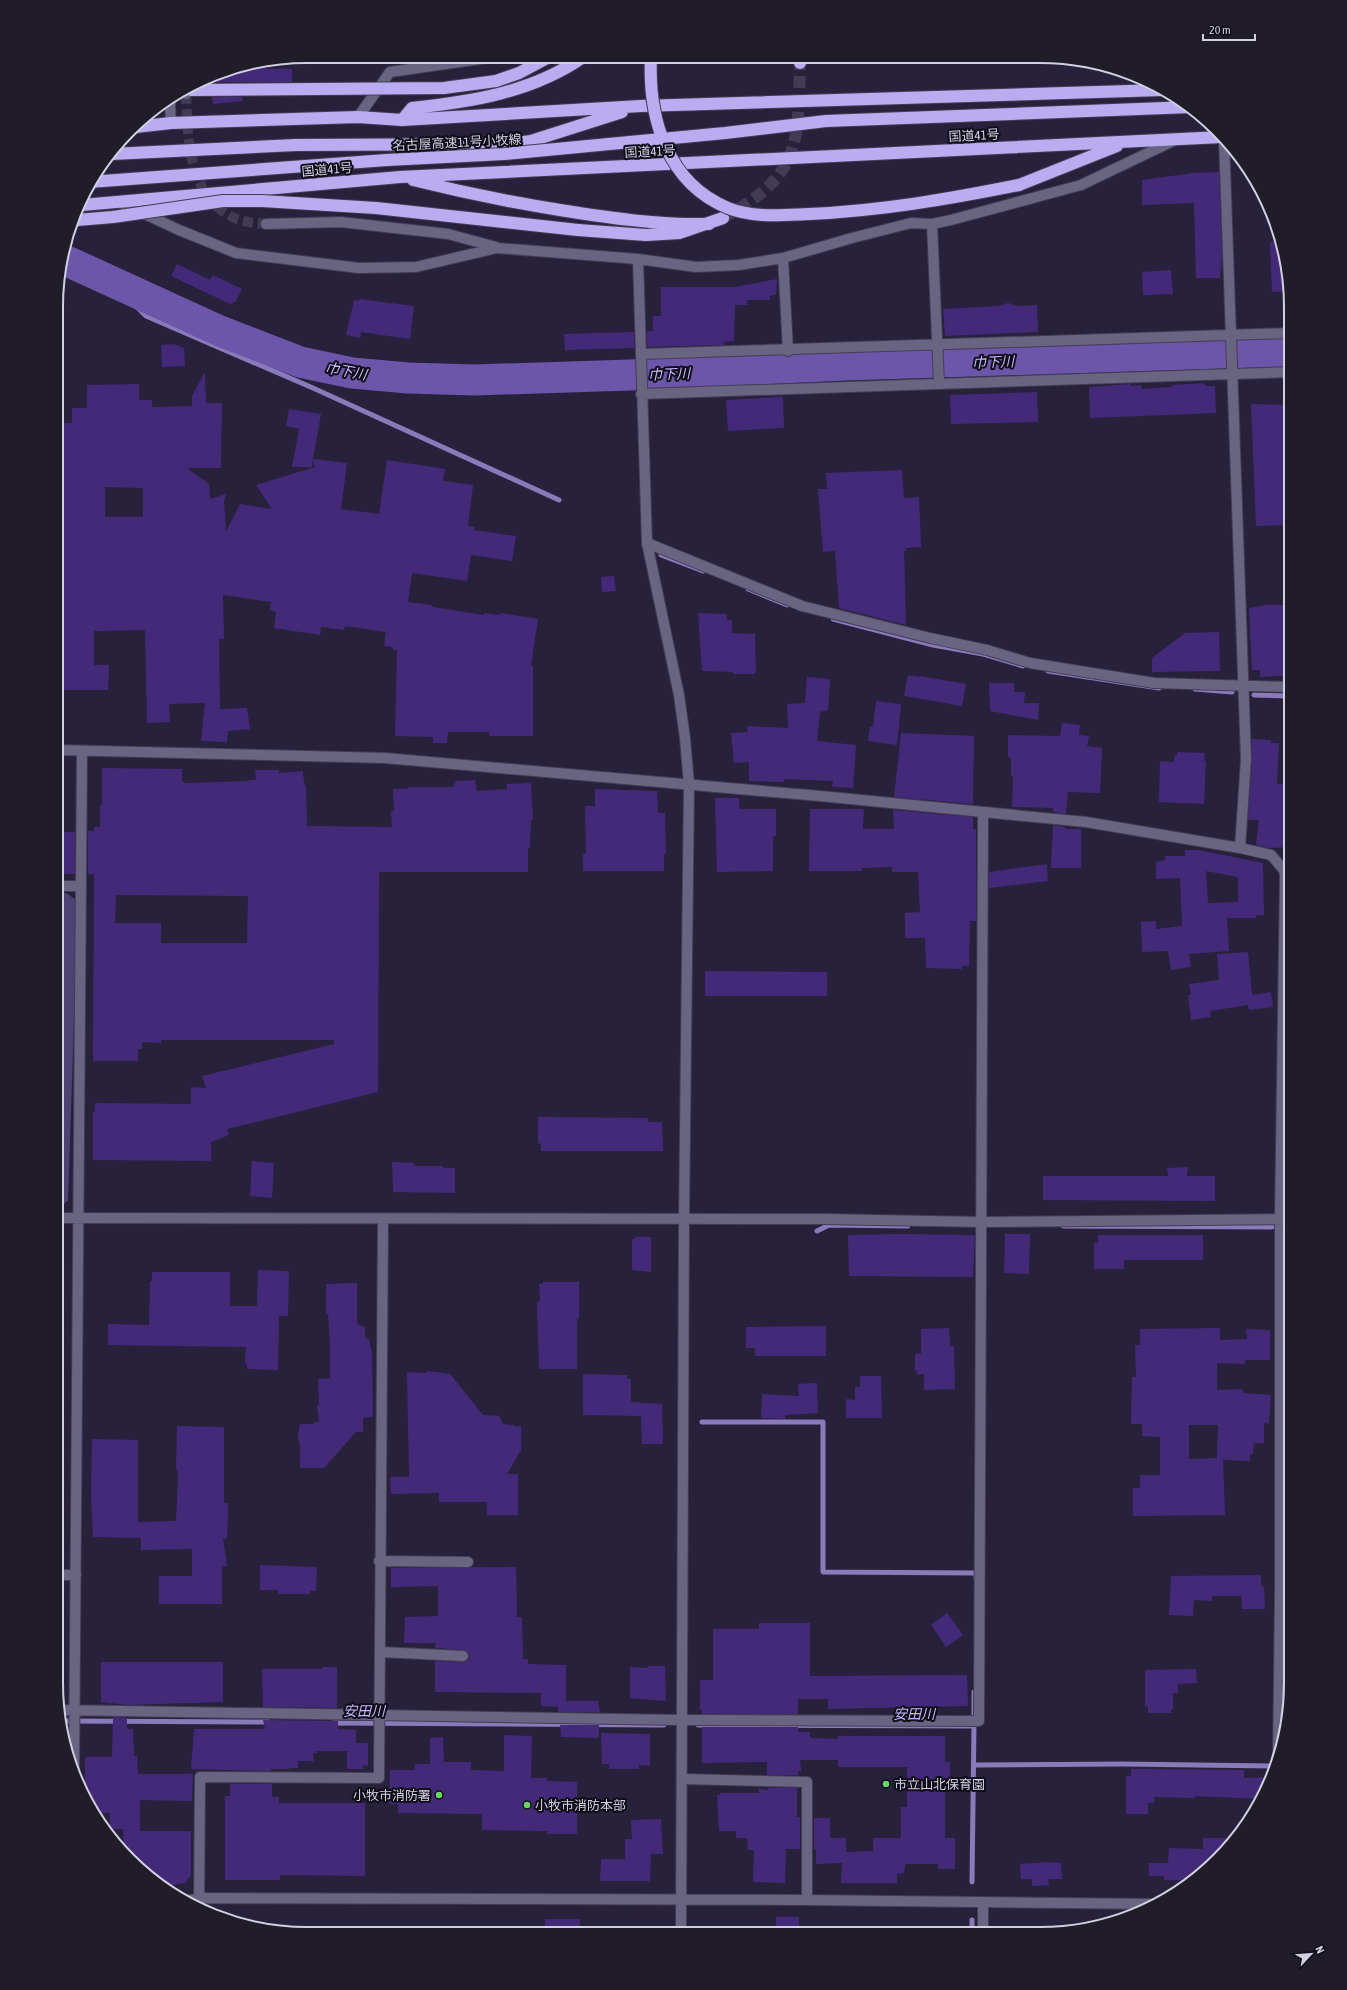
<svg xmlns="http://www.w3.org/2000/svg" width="1347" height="1990" viewBox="0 0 1347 1990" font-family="'Asap Condensed','Noto Sans JP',sans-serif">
<rect width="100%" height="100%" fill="#27213c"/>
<path fill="#4d4271" d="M57,893H66L78,901L68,1201L58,1207Z"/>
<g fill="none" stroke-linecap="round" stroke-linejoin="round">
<path stroke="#8a7aba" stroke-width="5" d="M111,281L146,316L313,388L559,500
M661,555L703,571
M748,589L787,605
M833,619L933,645L983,654L1023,666
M1048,671L1159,688
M1195,689L1232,692
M1254,695L1291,696
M1063,1226L1272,1227
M817,1231L829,1225L908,1226
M702,1422H823V1572L976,1573V1578
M974,1715V1692
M64,1721L269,1722
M333,1723L664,1725
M698,1725L974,1726L972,1882
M974,1765L1122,1764L1276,1766
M972,1934V1920"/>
<path stroke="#6b56a9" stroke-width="31" d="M69,262L220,331L300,362L352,373L408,378L474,380L630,375L845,365L1291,351"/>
</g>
<path fill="#432a79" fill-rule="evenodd" d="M248,68L292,69V82H211L210,79L225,70Z
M212,97H242L243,101L213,104Z
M1219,172L1222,254L1220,278H1196L1194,203L1142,205V180L1193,173Z
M1278,241L1288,291L1272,292L1270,242Z
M177,264L210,280L213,275L242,289L235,302H233L232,305L171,276Z
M1171,270L1173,294L1143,295L1142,272Z
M777,279L776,295L770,296V300H747V305H735L734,341L724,342L725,345L647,347V331H653V316H661V287H734Z
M359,299L414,306L410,339L361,332L360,338L346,335L354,300L359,301Z
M1008,303L1017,306L1037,305L1038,332L945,336L943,309L998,306Z
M634,332V348L565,350L564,334Z
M174,344L184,348L185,366L162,367L161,345Z
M205,372L206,403H222L221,468H187L209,484L210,499L226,494L224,501L226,531L240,504L272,509L256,485L315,467L313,459L312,467H292L299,429L286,426L289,409L321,414L313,459L347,463L341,509L379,514L387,460L445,469L443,481L473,485L468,526L475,527L474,530L516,536L512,561L471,555L467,581L412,573L408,602L432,605V607L484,615V613L499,615L500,613L538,619L531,666H533V736H489V732H448L447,743H433V737L395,736L397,650H393V647L384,646L386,632L345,626L344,630L321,627L320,635L274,628L276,612L270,610L271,602L223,595L224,639H219L220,709L247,708L250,729L228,731L227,742L201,741L205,703L169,704L170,722L147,723L145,630L94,631V665H109L108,690H58V423H72V408H87V385L139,384V400H152V407L192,406V396ZM105,487L143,488V517H105Z
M1205,383V386H1215L1216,413L1090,418L1089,387L1130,384V386L1141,385V389L1172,387V385Z
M1037,392L1038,422L951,424L950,395Z
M783,397L784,428L728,431L726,400Z
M1251,404L1291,405V525L1256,526Z
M902,470L904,498L919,497L921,547L906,548V551H904L906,625L839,608L835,551L823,552L818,489H827L826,473Z
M614,576L616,591L602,592L601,577Z
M1266,605H1291V675L1260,677V670H1252L1249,608Z
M698,613L727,614V620H732V633L755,634L756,672L754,674H733V672L702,671Z
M1219,632L1220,671L1152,672V658L1185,633Z
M908,675L919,677V676L966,684L962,706L904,696Z
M807,677L830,679L828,710L820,712L817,741L856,745L853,788L832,787L833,781L784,779V782H780L749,781V762L734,763L731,733L747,732L748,726L788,728L787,704L805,703Z
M989,683H1014V692H1025L1024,703H1039L1038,720L990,711Z
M876,701L901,704L897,745L868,741L870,727H873Z
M1062,723L1080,725L1079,735L1089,736L1087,746L1102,748L1100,793L1068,792L1066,814L1053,812V808L1012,807L1013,776H1011V758L1008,757V735L1060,736Z
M901,733L974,736L973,804L894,797Z
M1252,739L1271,740V743H1279L1277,784L1291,783V847L1269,848L1256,845L1259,820H1248L1252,759Z
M1177,752L1205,753L1204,761H1206L1204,804L1159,802L1160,761L1174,762L1175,755H1177Z
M102,768L182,769V782L188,783L249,781V780H256L255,770H279V773L303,771L304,783L306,787L307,826L392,827L391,811H394L393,789H408V787H453L456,781L475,780L477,791L507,789V784L531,783L533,820H531L530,848H528V872H379L378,1092L227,1129L229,1135L211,1142V1161L93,1160V1112H95V1103L191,1104V1087L206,1088L202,1076L334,1044V1040H161V1043L142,1042V1049H138V1061H93L94,874H88V831H94V827H100V805H102ZM116,895L248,896L247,943H161V923H115Z
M595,789L657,791L658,813H665L666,855L664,854V871H583V854H586L585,806H595Z
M715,798H739V808L743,809H776V836H773V871L717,872Z
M810,809H864L863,829H894L893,810L973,817V829H976V921H970L969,966H962V969L926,968L925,938H905V913L920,912L918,872H892V867L862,868V871H809Z
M1053,825L1065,827V829H1081V868H1051Z
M57,832H75V874H57Z
M1185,850H1199L1263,863L1264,915H1256V918H1227L1229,951L1189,954L1191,967L1171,970L1168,951L1142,952L1141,922L1156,921V929L1182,926L1180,878L1156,879V862L1165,860V856H1185ZM1206,871L1238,877V902L1208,903Z
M1047,864L1048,881L989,888V872Z
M1248,952L1252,995L1271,992L1273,1007L1249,1010L1248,1005L1210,1011L1211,1017L1191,1020L1188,995H1191L1189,984L1219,980L1217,954Z
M705,971L827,972V996H705Z
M538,1117L648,1118V1122H662L663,1151H541V1143L538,1144Z
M252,1161L274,1163L272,1198L250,1196Z
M392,1162L414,1163V1166H443V1168H455V1193L393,1192Z
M1188,1167L1187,1176H1215V1201L1043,1200V1176H1168L1167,1168Z
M900,1234L975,1235L973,1277L849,1276L848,1235Z
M1005,1234H1030L1029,1274L1004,1273Z
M1098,1235H1203V1260H1124V1269H1094V1243H1098Z
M635,1237H651V1272L632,1270V1239H634Z
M258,1270L289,1271L288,1316H279L278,1370L248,1369L245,1362L246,1347L108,1345V1324L149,1325L150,1281H152V1272H230V1306H257Z
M543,1282H579V1319H577V1369H539L537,1302L540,1301L539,1284H542Z
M357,1283V1324L365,1327V1338L369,1339L372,1354L373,1417L363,1418V1432H356L324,1468H300V1446L298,1437L300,1424H314V1422H319L317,1407L319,1404L318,1379L330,1378V1341L328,1314H326V1284Z
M826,1326V1356H755V1348H746V1327Z
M949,1328L950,1346H954L955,1389L924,1390V1374H917V1370L915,1371V1354H921V1329Z
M1220,1328V1340L1247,1339L1246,1329L1270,1330V1360H1245V1364L1217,1363V1390L1243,1389V1393L1271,1395L1269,1424L1264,1423V1443H1254L1253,1454H1250V1461L1223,1460L1225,1515L1133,1516V1488H1140V1475H1160V1437L1142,1436V1424H1131L1132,1377H1136L1135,1345H1140V1329ZM1189,1425H1218L1217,1458L1189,1459Z
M428,1371L450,1374L483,1415L499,1416L503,1424L513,1425L515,1427L521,1426V1450L507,1474H518V1515H487V1502H439V1493L391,1494L390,1477H409L407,1372L426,1373Z
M583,1374L627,1375V1379H631V1402L662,1404L663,1444H642L641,1416L583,1415Z
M860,1376H881L882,1418H846V1399L855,1400V1387H860Z
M817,1383L818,1413L785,1415V1419L761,1418L762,1394L799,1396L798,1384Z
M177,1426L224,1427V1503H228V1517L227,1539L223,1538L227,1566L222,1567V1604H159V1576H192V1549L141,1550V1538L93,1537L91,1497L92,1439L138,1440V1522L176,1521L178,1474L176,1468Z
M260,1565L317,1567L316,1591H310V1594H278V1590H260Z
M516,1567L517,1617H522L523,1659H528V1664L566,1665V1701H598L600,1712H558V1707L541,1706V1693L435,1692V1661L466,1662L469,1659V1653L463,1650L435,1648L436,1643H404L405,1617L438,1616V1586L391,1587V1568Z
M1261,1575V1587L1264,1586L1265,1609H1242L1241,1596H1212V1601L1194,1600L1193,1616L1169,1615L1171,1576Z
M947,1613L963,1635L946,1647L931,1625Z
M759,1623H810V1676L967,1675L968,1706L828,1709V1699H798V1714H702V1710H700V1680H713V1629H759Z
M101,1662H223V1702L127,1705L101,1702Z
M647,1666H665L666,1701L630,1698V1667L648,1668Z
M322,1667H337V1708L263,1707L262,1669H322Z
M1196,1669L1197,1683L1178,1684V1693H1173V1709H1171V1713H1148V1706L1145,1707V1670Z
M113,1717L127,1718V1729H133L134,1756H137L138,1774H193L192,1801L140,1800V1831H191V1875L185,1883L173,1885V1887L164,1888L154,1882L147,1874L146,1868H141L124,1852L123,1829H110V1813H100V1809H92L85,1796V1757H112Z
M263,1720L338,1721V1729L356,1730V1743H368V1766L363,1765V1769H347V1751H317V1753H313L314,1761H298V1768H290L289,1769H271V1771L191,1769L194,1729H265Z
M560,1725H599V1738L561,1737Z
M702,1727H798V1732H810V1738L838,1739V1736H945V1762H950V1778H945V1838H955V1869H938V1864H905L904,1873L897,1874V1883H841L842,1863L816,1864V1849H814V1818H830V1838H846V1852L873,1851V1838H901V1807H907V1767H838V1760H800L801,1771H798V1775H767V1762L702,1763Z
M601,1733L650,1734V1766L639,1765V1769H609V1764H602Z
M504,1735L532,1736L531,1778H547V1781L577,1782V1834H547V1831L482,1830V1814L398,1813V1804H389L390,1770H415V1764H430V1738L443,1737L444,1762H471V1770L504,1771Z
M1131,1769L1244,1770V1778L1270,1777L1259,1799L1195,1796V1798L1154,1797V1803H1148V1814H1126V1776H1131Z
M230,1784H272V1797H279V1803H365V1876L280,1875V1880H225V1796H230Z
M768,1788H797V1817H800V1849H786L785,1883L753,1882L754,1850H748L747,1838H736V1831H719L717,1795H720V1793H759V1789L768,1790Z
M661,1819L663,1854H651L650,1881H600L601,1859H625V1839H632L631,1820Z
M1203,1838H1236L1194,1881L1164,1880V1876H1149V1863H1168L1169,1848L1203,1849Z
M1047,1862L1061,1863L1062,1879H1048L1049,1885L1032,1886V1879H1021L1020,1864Z
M776,1917H799V1933H776Z
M545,1919H580V1933H545Z"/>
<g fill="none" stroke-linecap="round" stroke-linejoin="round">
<path stroke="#413b55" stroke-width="10" stroke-dasharray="10 5" stroke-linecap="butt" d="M186,94C188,137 187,192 230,216C241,222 254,223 266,224"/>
<path stroke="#413b55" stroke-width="12" stroke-dasharray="12 6" stroke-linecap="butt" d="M723,218C801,175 798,145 800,63"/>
<defs>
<path id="street" d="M186,93V94
M170,102L171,123
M358,117L390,72L494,57
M1224,139L1246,759L1240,848
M117,201L179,230L236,253L359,268L416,267L497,248L638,259L696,267L739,265L783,258L852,238L911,223L932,224L951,220L1081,185L1173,141
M266,224L341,222L448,234L496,247
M932,224L939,383
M783,258L788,351
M638,259L647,543L802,606L930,638L987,650L1030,663L1154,683L1291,687
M642,354L1291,333
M641,394L1291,372
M57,750L385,758L820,796L1086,822L1240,848L1271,855L1284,870L1285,876L1280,1219V1592L1278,1764
M57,886H80
M57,1218L823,1219L981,1222L1291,1219
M379,1561L468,1562
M56,1575H76
M381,1652L463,1656
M62,1710L682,1720L979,1721L983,812
M74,1771L82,751
M682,1779L807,1782V1900
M199,1908L200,1777L379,1778L383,1220
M983,1934V1902"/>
<path id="secondary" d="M647,543L679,695L685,738L689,785L684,1220L681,1933
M187,1901L199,1898L807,1900L1155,1904"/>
<path id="highway" d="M800,63V57
M402,120L412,108C471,102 533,92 583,57
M826,121L1191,107
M135,127L171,123L358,117L402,120L641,106L1162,90
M296,145L508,144L531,141L622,112
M413,180C461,192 510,202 560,210C610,218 658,225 709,224
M1019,185L1117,146
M82,205L400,177L1222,137
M578,230L646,235L679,233L723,218"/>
</defs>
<use href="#street" stroke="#433d54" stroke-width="12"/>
<use href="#secondary" stroke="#433d54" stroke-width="12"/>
<use href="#highway" stroke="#433d54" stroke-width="14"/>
<use href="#street" stroke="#6a6483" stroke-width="10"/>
<use href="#secondary" stroke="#6a6483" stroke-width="10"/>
<use href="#highway" stroke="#baacf1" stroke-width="12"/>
<defs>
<path id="highway-bridge" d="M651,57C648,118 667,183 728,208C753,218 782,215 809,214C880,211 949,199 1019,185
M191,90L444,88L496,81L519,73L549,57
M112,154L296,145
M89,182L387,160L504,154L725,133L826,121
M77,220L113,217L223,201H262L376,208L578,230"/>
</defs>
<use href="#highway-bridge" stroke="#433d54" stroke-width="14" stroke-linecap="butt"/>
<use href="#highway-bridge" stroke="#baacf1" stroke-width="12"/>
</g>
<g fill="#68d465" stroke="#100d19" stroke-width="1.5">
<circle cx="886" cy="1784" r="4"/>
<circle cx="439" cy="1795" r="4"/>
<circle cx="527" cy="1805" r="4"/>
</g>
<g text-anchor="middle" stroke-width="4" stroke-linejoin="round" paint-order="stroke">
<g font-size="13" fill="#d2cfe1" stroke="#100d19">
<text transform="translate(974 135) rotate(-3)" y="5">国道41号</text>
<text transform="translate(457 142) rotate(-3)" y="5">名古屋高速11号小牧線</text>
<text transform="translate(650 151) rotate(-3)" y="5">国道41号</text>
<text transform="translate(327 169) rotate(-5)" y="5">国道41号</text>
</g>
<g font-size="13" fill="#d2cfe1" stroke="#100d19" text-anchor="start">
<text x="894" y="1789">市立山北保育園</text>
<text x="431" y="1800" text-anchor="end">小牧市消防署</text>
<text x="535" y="1810">小牧市消防本部</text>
</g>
<g font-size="14" font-style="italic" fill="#c6b9fd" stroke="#100d19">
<text transform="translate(993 362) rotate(-2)" y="5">巾下川</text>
<text transform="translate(346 371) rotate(10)" y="5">巾下川</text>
<text transform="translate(669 374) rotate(-2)" y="5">巾下川</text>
<text x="364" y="1716">安田川</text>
<text x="914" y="1719">安田川</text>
</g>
</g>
<path d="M0 0H1347V1990H0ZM307 63H1040A244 244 0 0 1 1284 307V1683A244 244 0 0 1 1040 1927H307A244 244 0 0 1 63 1683V307A244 244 0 0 1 307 63Z" fill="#201d29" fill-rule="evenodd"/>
<path fill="none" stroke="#d2cfe1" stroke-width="2" d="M307 63H1040A244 244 0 0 1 1284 307V1683A244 244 0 0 1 1040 1927H307A244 244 0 0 1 63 1683V307A244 244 0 0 1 307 63Z"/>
<g transform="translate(1311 1954) rotate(64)" stroke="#100d19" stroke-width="3" paint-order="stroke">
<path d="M0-3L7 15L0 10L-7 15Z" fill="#d2cfe1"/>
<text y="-6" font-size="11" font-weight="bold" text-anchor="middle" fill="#d2cfe1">N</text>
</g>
<path d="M1203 34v6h52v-6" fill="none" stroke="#d2cfe1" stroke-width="2"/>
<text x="1209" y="34" font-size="12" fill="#d2cfe1" stroke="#100d19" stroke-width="3" paint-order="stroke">20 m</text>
</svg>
